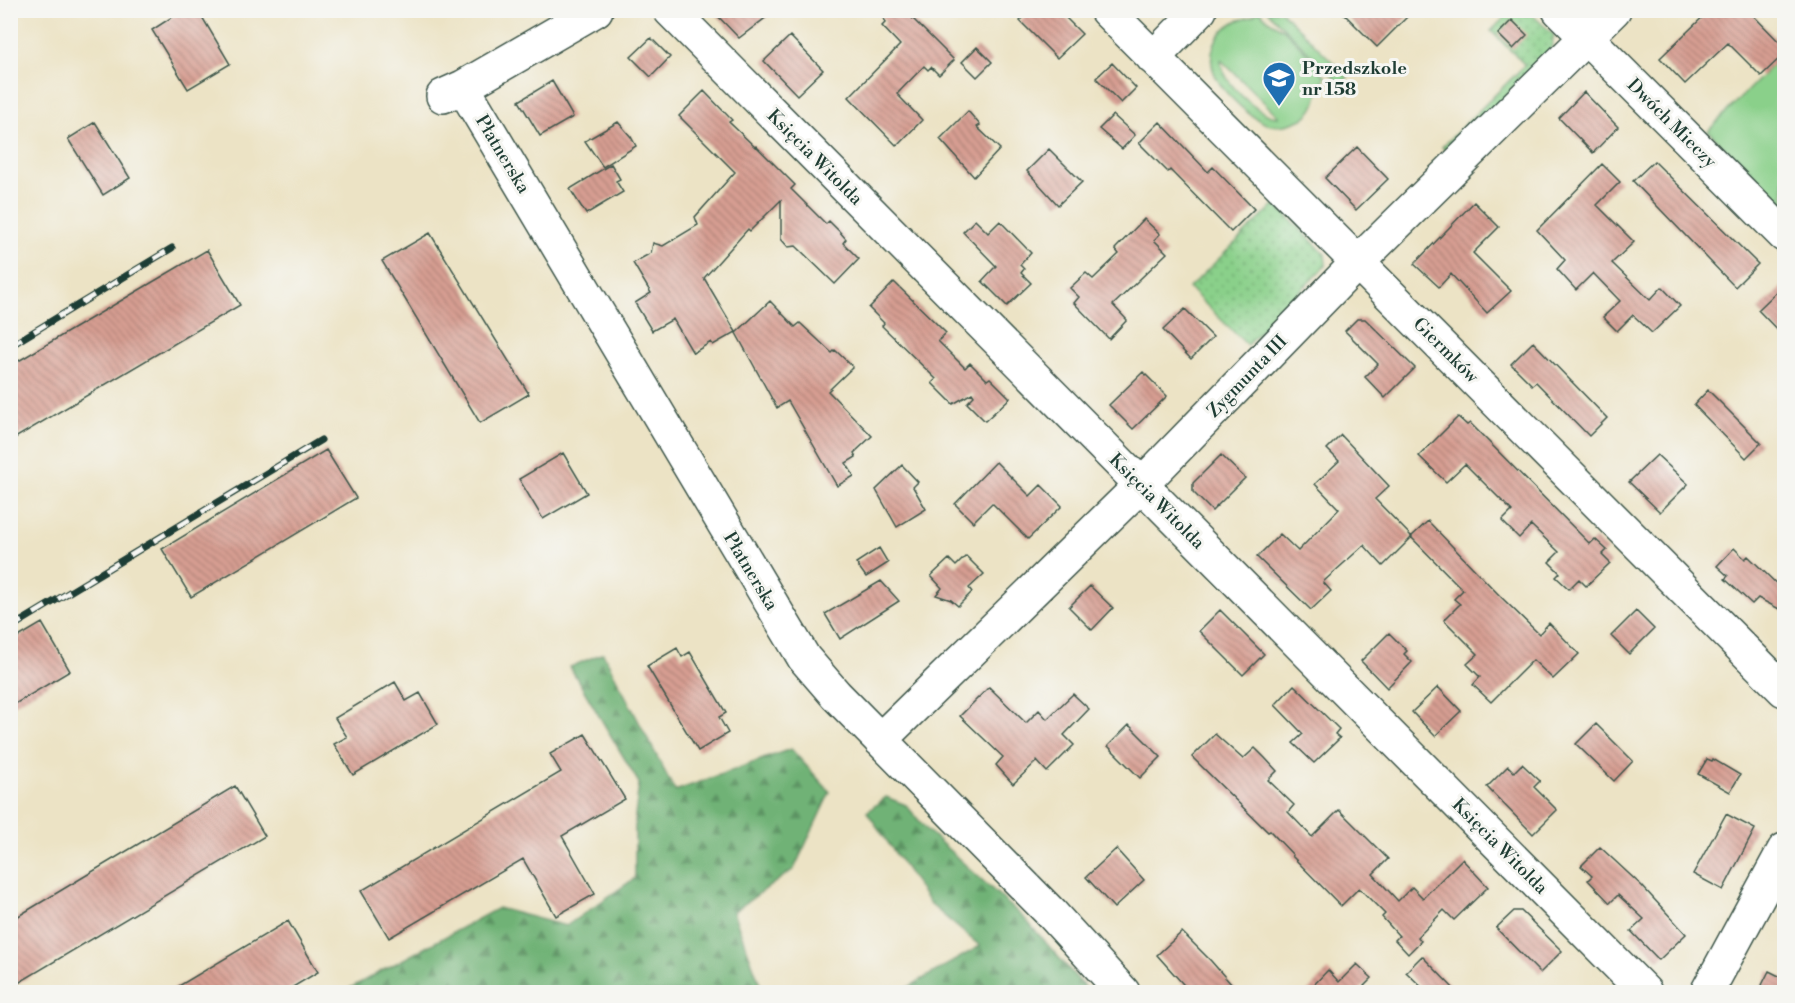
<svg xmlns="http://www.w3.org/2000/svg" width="1795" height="1003" viewBox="0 0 1795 1003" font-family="'Libre Bodoni',serif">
<defs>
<pattern id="grass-dots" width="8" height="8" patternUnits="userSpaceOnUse" patternTransform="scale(1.5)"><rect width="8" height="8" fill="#8ad08a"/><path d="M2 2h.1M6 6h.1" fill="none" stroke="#70aa72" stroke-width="1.8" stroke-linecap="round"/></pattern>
<pattern id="forest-firs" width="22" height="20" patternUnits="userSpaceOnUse" patternTransform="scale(1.5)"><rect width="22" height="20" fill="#6fb276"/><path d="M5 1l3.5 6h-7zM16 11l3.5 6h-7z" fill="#5b9262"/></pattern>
<pattern id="building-back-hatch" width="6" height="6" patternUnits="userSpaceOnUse" patternTransform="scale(1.5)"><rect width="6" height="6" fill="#d79e92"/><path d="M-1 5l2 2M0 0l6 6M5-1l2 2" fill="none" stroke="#ae8278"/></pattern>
</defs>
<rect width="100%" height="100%" fill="#f6f6f2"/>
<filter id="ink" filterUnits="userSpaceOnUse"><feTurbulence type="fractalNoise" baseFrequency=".0167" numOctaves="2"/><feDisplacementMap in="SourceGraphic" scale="12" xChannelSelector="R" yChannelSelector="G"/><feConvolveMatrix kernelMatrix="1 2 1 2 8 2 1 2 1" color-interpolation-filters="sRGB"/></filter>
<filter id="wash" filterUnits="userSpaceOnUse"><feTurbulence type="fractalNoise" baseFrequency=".008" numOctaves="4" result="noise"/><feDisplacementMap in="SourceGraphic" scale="24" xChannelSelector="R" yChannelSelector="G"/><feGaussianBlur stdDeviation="1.35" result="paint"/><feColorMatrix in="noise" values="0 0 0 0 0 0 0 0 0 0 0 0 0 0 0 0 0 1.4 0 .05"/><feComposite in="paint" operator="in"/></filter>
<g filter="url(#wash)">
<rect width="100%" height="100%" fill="#ece3c5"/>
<path fill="url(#grass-dots)" stroke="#54865f" stroke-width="1.5" d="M1511,11H1528L1554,35L1551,49L1450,156L1442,147L1525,65L1491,31Z
M1275,204L1325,254L1326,265L1247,345L1189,288Z"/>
<path fill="url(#forest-firs)" stroke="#477855" stroke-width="1.5" d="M603,653L675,791L791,749L830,792L794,869L733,912L763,992H343L498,908L566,926L635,878V816L639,783L570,667Z
M886,797L906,805L927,830L1026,920L1089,992H900L980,946L930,904L867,812Z"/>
<path fill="#8ad08a" stroke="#54865f" stroke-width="1.5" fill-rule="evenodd" d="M1259,11L1268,20L1283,29L1308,54L1317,68L1326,77C1314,89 1322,107 1302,119C1292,124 1281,127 1271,125C1254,122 1223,93 1216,77C1211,67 1210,56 1214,45C1218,34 1228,24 1239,20C1248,17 1253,18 1259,11ZM1221,60L1278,116V117C1259,117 1220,80 1221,60Z
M1269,11H1281L1348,77L1341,84L1268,12Z
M1784,53V207L1708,131Z"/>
<g id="blocks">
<path fill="url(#building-back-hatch)" d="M183,10H198L230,64L188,89L152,30Z
M712,10H776L739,38Z
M877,10H904L954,60L939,75L931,67L928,70L924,66L897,94L922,120L897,146L849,97L900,45L882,26L886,22Z
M1031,10H1058L1082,34L1057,58L1020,21Z
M1340,10H1414L1377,47Z
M1710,10H1748L1785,48V53L1761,76L1728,43L1685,84L1660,58Z
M1512,20L1527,35L1513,49L1498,34Z
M790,36L823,70L797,95L764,61Z
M651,38L670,57L651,77L631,57Z
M977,47L992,62L977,77L962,62Z
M1112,63L1136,88L1121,103L1096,78Z
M552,81L573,117L540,136L519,101Z
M704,91L732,120L729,122L755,147L756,146L795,185L791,189L826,224L829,221L839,231L846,239L843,243L859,259L835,284L796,246L788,247L781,239V200L750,231L748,229L704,278L736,332L713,345L711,342L693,353L673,319L652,331L635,303L651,293L633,263L651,253L653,243L663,246L698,225L695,217L735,172L679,116Z
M1584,92L1618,127L1593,153L1559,118Z
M968,111L980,125L977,127L1000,149L974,177L940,139Z
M1113,115L1135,135L1122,149L1099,129Z
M95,122L130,178L103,195L68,139Z
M618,122L631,137L636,146L603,167L585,141Z
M1160,122L1208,172L1213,167L1254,209L1231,232L1170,170L1168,172L1139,143Z
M1357,147L1388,179L1356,210L1325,178Z
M1049,149L1082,182L1058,205L1027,171Z
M1654,161L1758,264L1735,287L1633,181Z
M611,164L620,179L616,181L623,192L586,214L570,189Z
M1602,164L1620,182L1597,205L1634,242L1612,263L1650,300L1662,287L1680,306L1652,333L1633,315L1617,331L1603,317L1620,301L1593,273L1576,290L1557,269L1565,260L1537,230Z
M1474,202L1499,227L1473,253L1511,291L1487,313L1451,274L1439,287L1414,264Z
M1144,219L1160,234L1154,240L1167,253L1113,305L1127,320L1109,339L1074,303L1079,297L1070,288L1086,273L1093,279L1119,254L1115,249Z
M975,220L988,233L1000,221L1031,253L1020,265L1024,269L1021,273L1031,283L1007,306L982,281L996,266L963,232Z
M430,233L529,394L480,423L382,261Z
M207,250L240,305L10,441V366Z
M894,282L946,333L938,341L965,368L970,363L987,380L990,378L1010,398L985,421L967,403L974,396L972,393L953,404L932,383L936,379L882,326L884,323L869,308Z
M1785,284V338L1758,310Z
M770,301L795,327L800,323L832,353L835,350L853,367L828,391L872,436L854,453L856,457L846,463L854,476L837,486L788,401L777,408L736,333Z
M1185,309L1213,337L1191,359L1163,330Z
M1357,319H1365L1415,368L1385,398L1365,377L1378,364L1345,331Z
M1533,342L1607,418L1589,436L1536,382L1532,385L1511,364Z
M1143,372L1167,396L1133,429L1109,405Z
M1708,390L1761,443L1746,458L1694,405Z
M1458,417L1467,425L1470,423L1590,544L1595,539L1607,550L1602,555L1610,563L1586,586L1579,579L1569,589L1556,577L1560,573L1549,562L1559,552L1531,525L1519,538L1502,521L1512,511L1465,464L1446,482L1419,456Z
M1341,435L1389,486L1375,499L1412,537L1383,566L1364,545L1323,582L1331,591L1311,610L1257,557L1280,534L1298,551L1339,509L1315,484L1339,461L1327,449Z
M326,450L356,498L191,597L162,549Z
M563,453L587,493L543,519L519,479Z
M1221,455L1245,478L1212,511L1193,492V483Z
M1657,455L1688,484L1660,512L1629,482Z
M996,462L1030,496L1041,485L1062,506L1028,539L992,503L973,522L955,504Z
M902,465L918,482L913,487L926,509L897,527L876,490Z
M1428,521L1501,597L1539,634L1549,623L1579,654L1553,679L1533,660L1491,702L1473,685L1480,677L1467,664L1478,654L1444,620L1460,604L1454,599L1463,590L1411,537Z
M879,548L888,563L866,577L856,563Z
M1734,548L1745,559L1748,556L1785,592V612L1758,598L1752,604L1725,579L1728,576L1717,566Z
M966,556L984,574L969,588L972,592L958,606L951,600L936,595L942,588L931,576L949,559L956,566Z
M881,581L899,601L840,639L825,614Z
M1090,586L1113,608L1092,630L1069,607Z
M1220,610L1264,654L1243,675L1199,631Z
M1636,611L1654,629L1629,654L1611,636Z
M42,623L70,671L10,707V642Z
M1389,633L1407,651L1404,654L1412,662L1387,688L1361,661Z
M677,648L682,657L690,652L726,713L719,717L728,733L698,751L647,666Z
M395,682L406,701L420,693L438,724L353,775L334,744L347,737L335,718Z
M1294,685L1339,729L1335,734L1340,738L1314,763L1293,743L1303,734L1275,705Z
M989,687L1026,723L1039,710L1047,719L1073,694L1089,709L1064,735L1074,745L1047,772L1037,761L1013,784L996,765L1003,757L960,716Z
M1438,687L1461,711L1435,736L1412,712Z
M1596,724L1633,761L1614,781L1576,744Z
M1129,725L1161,757L1140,778L1108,746Z
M585,734L625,799L562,836L595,894L556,916L523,859L389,938L361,891L561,772L550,754Z
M1215,734L1243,759L1255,748L1265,758L1277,771L1268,780L1294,805L1288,812L1312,837L1339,810L1388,859L1373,874L1398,901L1412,887L1423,898L1462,859L1488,887L1454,920L1444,910L1418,937L1421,941L1408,954L1395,940L1399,936L1382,917L1385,914L1359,888L1341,906L1292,856L1293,855L1270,831L1268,832L1192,757Z
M1707,759L1712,761L1713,759L1740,775L1730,792L1698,774Z
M1522,764L1540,781L1534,787L1557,810L1533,834L1487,787L1508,766L1514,772Z
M235,786L265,836L10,988V921Z
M1726,814L1755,829L1723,890L1693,874Z
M1600,847L1642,886L1686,934L1659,960L1631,931L1644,919L1618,895L1610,903L1588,880L1592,876L1581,866Z
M1116,849L1144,880L1114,908L1086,877Z
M1514,911H1521L1562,951L1540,973L1496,928Z
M288,921L318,972L283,993H167Z
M1182,932L1211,961L1239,993H1191L1157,955Z
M1422,956L1458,993H1428L1406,972Z
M1357,964L1372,978L1357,993H1306L1328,970L1339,982Z
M1769,971L1785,979V993H1758Z"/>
</g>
</g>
<g filter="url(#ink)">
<use href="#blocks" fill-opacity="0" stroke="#3e564a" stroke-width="1.5"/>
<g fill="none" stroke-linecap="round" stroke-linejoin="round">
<defs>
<path id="minor" d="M670,10L1645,992
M1106,10L1784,690
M1559,10L1784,235
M1153,58L1200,10
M463,87L804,658L836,695L1052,914L1123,992
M443,96L463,87L596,10
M880,740L1141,485L1358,262L1614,10
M1707,992L1784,850"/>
</defs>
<use href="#minor" stroke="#3e564a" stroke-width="36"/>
<use href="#minor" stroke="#fff" stroke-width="33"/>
<defs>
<path id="rail" d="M10,346L172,248
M10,628L321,440"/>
</defs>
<use href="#rail" stroke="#1f3d34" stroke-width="7"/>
<use href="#rail" stroke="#f6f6f2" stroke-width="4.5" stroke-dasharray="14" stroke-linecap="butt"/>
</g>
</g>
<defs>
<symbol id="school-pin" viewBox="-11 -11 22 30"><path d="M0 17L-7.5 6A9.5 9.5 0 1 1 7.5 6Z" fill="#1f6fb2" stroke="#f6f6f2"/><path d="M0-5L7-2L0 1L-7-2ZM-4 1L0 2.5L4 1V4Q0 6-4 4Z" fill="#fff"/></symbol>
</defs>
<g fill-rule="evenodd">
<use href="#school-pin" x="1260" y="59" width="38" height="52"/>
</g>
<g text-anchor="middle" stroke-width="6" stroke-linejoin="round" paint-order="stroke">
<g font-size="18" font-weight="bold" fill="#1f3d34" stroke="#f6f6f2" text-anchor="start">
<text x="1302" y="74">Przedszkole<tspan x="1302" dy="21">nr 158</tspan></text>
</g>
<g font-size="18" fill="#1f3d34" stroke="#f6f6f2">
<text transform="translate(1672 123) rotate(45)" y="6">Dwóch Mieczy</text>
<text transform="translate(503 154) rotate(59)" y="6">Płatnerska</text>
<text transform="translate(815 157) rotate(45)" y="6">Księcia Witolda</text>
<text transform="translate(1446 350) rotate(45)" y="6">Giermków</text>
<text transform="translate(1247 376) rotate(-46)" y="6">Zygmunta III</text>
<text transform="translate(1157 501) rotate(45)" y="6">Księcia Witolda</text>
<text transform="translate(751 571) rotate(59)" y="6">Płatnerska</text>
<text transform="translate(1500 846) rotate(45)" y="6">Księcia Witolda</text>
</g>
</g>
<rect width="1795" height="1003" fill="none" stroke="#f6f6f2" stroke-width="36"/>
</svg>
